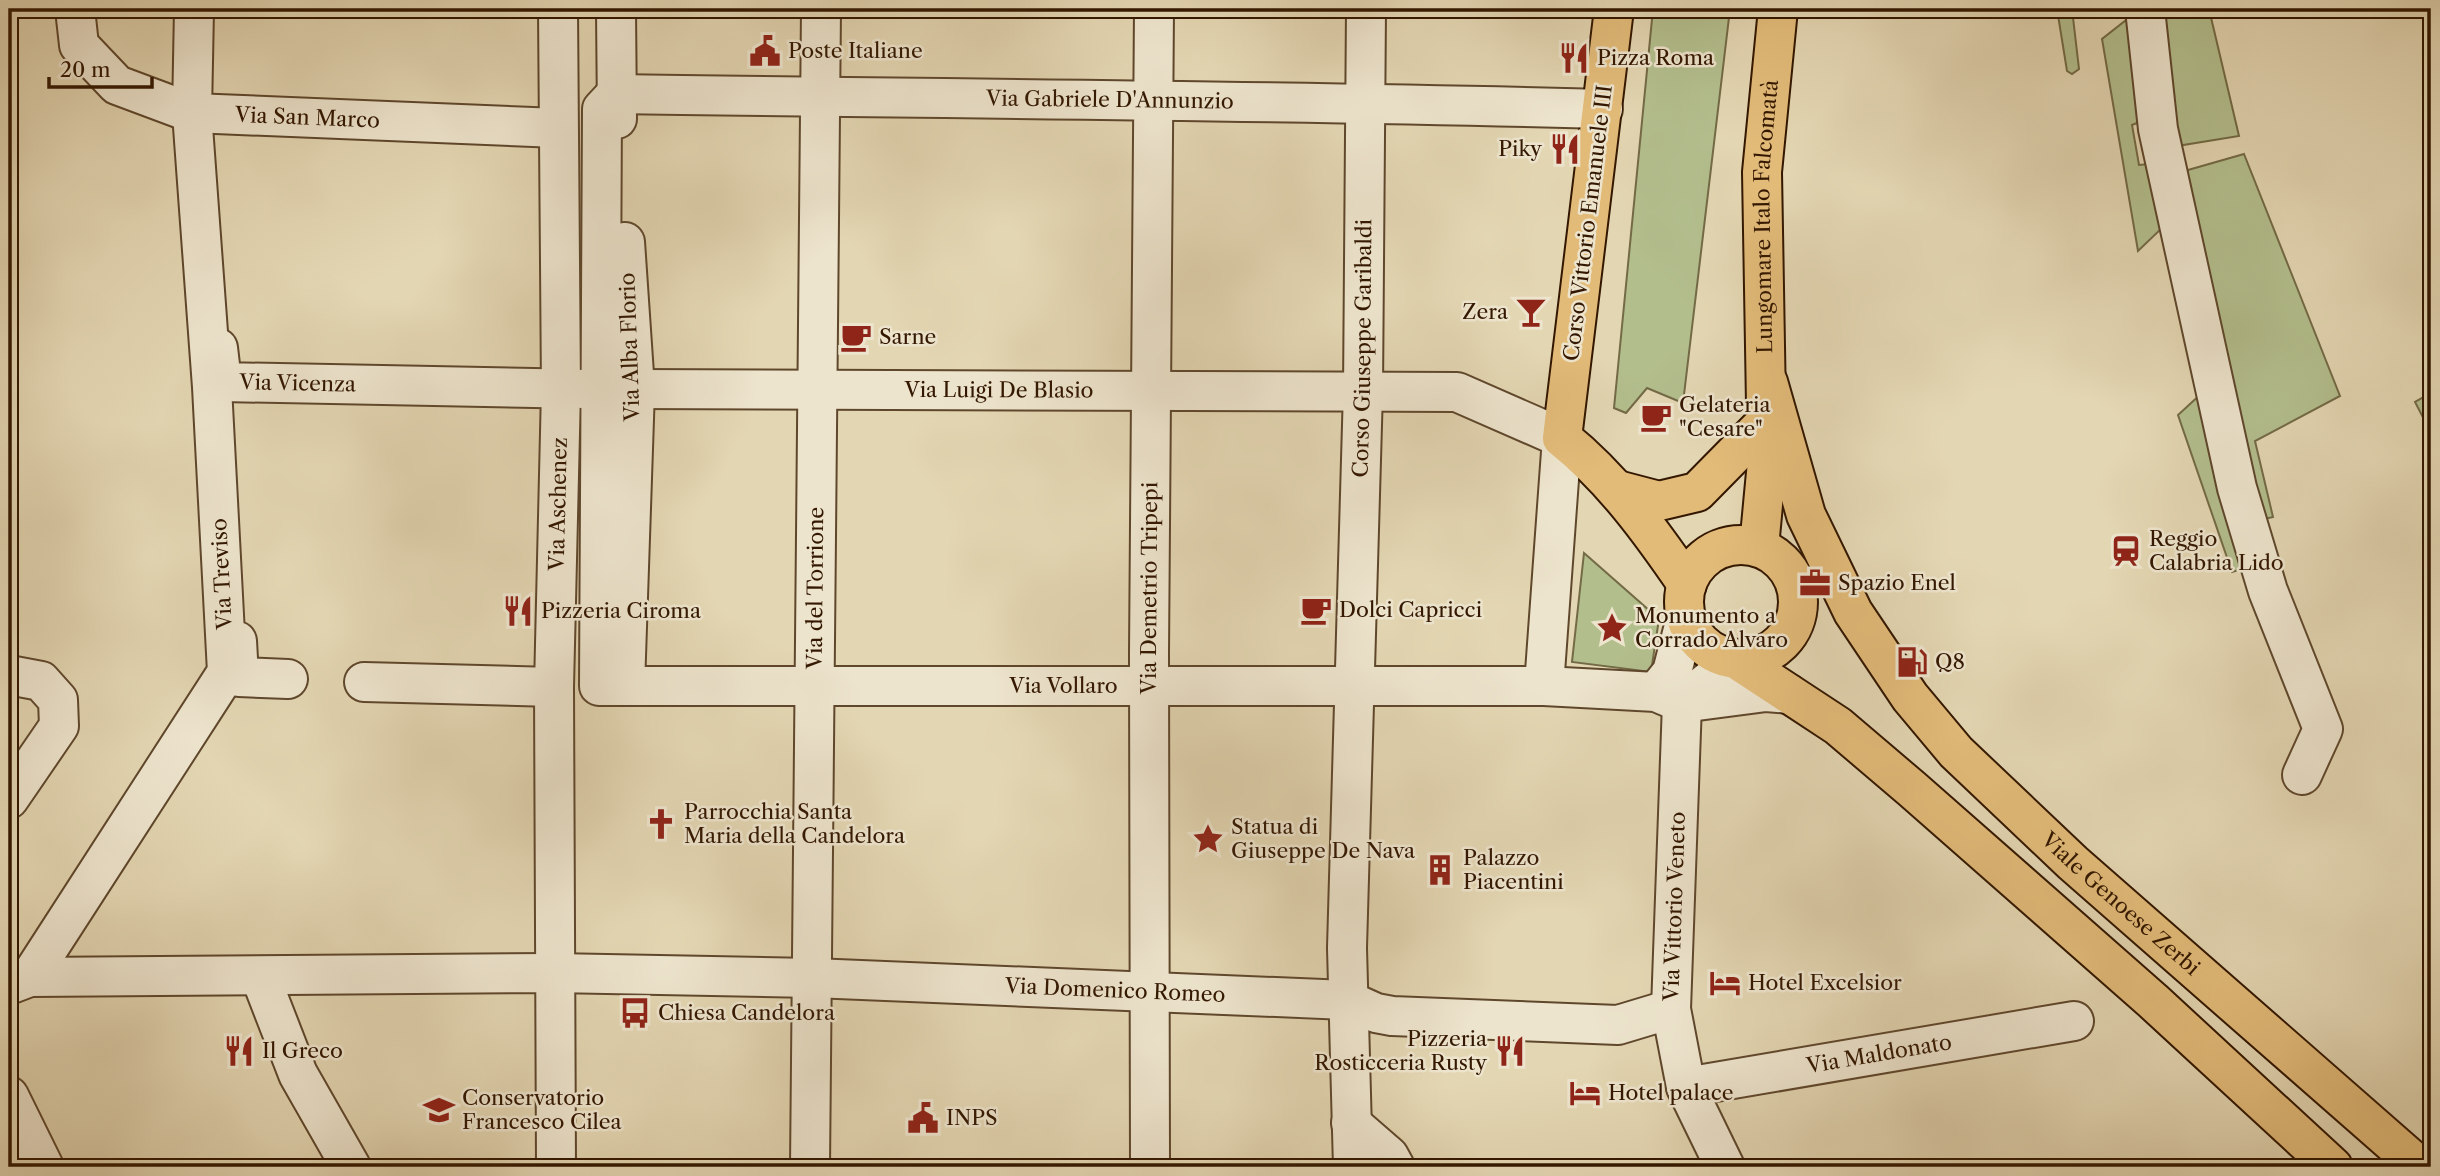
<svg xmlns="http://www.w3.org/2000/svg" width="2440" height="1176" viewBox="0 0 2440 1176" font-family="'Libre Caslon Text',serif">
<rect width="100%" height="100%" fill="#e3d6b2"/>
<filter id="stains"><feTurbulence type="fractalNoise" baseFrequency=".00286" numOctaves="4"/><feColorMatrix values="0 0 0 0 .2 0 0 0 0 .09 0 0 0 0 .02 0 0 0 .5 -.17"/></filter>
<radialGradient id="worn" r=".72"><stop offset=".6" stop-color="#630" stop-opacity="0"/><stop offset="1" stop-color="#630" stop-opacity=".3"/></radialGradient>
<path fill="#b3be8d" stroke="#736a46" stroke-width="2" d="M1653,9H1730L1683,403L1647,388L1626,413L1614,408Z
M2057,9H2072L2079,69L2072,74L2067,71Z
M2159,9H2209L2239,136L2177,146Z
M2130,17L2142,121L2132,125L2139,165L2149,164L2163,227L2138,251L2102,39Z
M2244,154L2340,396L2255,441L2273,517L2260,520L2181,172Z
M2202,393L2242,569L2232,572L2178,415Z
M2431,393V433L2415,402Z
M1584,553L1659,619L1651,672L1572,662Z"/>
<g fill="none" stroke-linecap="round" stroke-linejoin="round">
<defs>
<g id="minor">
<path id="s1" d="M75,9L79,45L117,85L192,113L558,128"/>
<path d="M616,9L617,119"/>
<path d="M2145,9L2158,129L2237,488L2268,591L2323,729L2302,775"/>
<path id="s2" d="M616,94L602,109L599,686H1544L1656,692L1682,703L1766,692L1789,694"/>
<path id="s3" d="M616,94C945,99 1274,100 1603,109"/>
<path id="s4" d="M218,348L222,382L586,389"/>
<path id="s5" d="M635,389L1457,392L1562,438L1544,686"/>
<path d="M237,641L239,677L288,679"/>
<path d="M9,675L41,681L58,700L59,726L9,799"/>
<path d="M364,682L554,687"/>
<path d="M625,686L635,389L625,242"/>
<path d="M1656,692L1672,672L1686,618"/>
<path d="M260,976L298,1074L351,1167"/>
<path d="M30,977L227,672L212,387L192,113L194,9"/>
<path id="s6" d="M9,985L30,977L554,973L813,978L1347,1000L1376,1013L1392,1016L1618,1025L1671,1009"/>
<path id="s7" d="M1686,1087L2074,1021"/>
<path d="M9,1096L44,1167"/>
<path d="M1351,1123L1389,1156L1395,1167"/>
<path id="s8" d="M556,1167L554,687L561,390L558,9"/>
<path id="s9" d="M810,1167L821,9"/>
<path id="s10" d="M1150,1167L1149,654L1154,9"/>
<path id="s11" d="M1353,1167L1347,948L1363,390L1366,9"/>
<path id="s12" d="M1725,1167L1686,1087L1671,1009L1682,703L1736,659"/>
</g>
<g id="major">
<path d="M1614,9L1562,438C1613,479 1650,530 1687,584"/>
<path id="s13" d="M1768,382L1806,515L1853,612L1910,697L1956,752L2073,863L2420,1167"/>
<path d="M1617,490L1659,501L1697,492L1764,424"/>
<circle cx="1741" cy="602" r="57"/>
<path id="s14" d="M1759,547L1767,462L1762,172L1778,9"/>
<path d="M1736,659L1838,726L1912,789L2153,1001L2333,1167"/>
</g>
</defs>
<use href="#minor" stroke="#5f472c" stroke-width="42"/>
<use href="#major" stroke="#331700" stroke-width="42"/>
<use href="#minor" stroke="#ede4cd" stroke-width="38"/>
<use href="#major" stroke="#e2bb79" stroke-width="38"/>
</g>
<defs>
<symbol id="civic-bare" viewBox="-9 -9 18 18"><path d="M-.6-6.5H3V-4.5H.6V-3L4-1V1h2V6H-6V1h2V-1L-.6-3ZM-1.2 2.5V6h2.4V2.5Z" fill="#8f2418" stroke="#ede4cd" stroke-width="2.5" paint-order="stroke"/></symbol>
<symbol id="restaurant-bare" viewBox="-9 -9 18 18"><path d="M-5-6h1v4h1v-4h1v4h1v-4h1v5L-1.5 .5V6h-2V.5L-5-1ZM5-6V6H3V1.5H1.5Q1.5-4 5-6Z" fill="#8f2418" stroke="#ede4cd" stroke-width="2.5" paint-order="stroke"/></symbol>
<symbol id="bar-bare" viewBox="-9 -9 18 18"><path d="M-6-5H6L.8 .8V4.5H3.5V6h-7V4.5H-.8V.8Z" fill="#8f2418" stroke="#ede4cd" stroke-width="2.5" paint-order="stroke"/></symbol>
<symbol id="cafe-bare" viewBox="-9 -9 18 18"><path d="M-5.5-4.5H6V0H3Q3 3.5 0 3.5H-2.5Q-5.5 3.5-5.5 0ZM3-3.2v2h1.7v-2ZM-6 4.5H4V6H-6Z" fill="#8f2418" stroke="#ede4cd" stroke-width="2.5" paint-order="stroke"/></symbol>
<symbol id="station-bare" viewBox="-9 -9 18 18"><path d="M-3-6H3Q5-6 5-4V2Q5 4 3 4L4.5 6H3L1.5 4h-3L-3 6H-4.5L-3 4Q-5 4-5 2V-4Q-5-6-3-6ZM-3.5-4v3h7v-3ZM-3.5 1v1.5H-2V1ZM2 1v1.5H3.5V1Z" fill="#8f2418" stroke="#ede4cd" stroke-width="2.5" paint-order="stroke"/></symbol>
<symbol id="office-bare" viewBox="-9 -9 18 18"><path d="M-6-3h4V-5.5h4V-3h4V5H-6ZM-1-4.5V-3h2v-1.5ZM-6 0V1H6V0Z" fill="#8f2418" stroke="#ede4cd" stroke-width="2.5" paint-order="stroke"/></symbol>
<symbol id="sight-bare" viewBox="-9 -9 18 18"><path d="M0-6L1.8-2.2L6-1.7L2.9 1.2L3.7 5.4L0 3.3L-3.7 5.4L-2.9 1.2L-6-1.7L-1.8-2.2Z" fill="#8f2418" stroke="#ede4cd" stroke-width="2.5" paint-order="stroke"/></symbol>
<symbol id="fuel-bare" viewBox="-9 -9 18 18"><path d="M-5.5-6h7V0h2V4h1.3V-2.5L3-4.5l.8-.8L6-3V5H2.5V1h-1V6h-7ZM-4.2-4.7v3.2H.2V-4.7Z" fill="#8f2418" stroke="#ede4cd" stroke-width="2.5" paint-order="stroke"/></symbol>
<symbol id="church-bare" viewBox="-9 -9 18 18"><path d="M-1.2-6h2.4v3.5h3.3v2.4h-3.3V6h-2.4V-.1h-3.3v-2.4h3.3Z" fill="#8f2418" stroke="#ede4cd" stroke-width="2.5" paint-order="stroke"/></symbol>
<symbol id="building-bare" viewBox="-9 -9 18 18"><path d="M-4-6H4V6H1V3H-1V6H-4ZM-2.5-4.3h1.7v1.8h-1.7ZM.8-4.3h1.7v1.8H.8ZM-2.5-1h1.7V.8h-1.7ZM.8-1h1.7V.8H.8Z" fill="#8f2418" stroke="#ede4cd" stroke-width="2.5" paint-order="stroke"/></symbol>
<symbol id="hotel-bare" viewBox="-9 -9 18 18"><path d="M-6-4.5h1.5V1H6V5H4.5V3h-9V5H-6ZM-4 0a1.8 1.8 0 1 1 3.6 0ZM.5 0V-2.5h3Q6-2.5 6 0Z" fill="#8f2418" stroke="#ede4cd" stroke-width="2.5" paint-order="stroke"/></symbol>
<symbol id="bus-bare" viewBox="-9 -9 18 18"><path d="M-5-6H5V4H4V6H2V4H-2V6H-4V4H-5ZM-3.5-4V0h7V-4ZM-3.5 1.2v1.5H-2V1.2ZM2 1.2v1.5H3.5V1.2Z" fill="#8f2418" stroke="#ede4cd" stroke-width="2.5" paint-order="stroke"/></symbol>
<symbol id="school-bare" viewBox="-9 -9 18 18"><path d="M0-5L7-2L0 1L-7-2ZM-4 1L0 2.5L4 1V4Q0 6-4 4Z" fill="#8f2418" stroke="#ede4cd" stroke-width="2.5" paint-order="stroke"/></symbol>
</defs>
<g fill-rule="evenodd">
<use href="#civic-bare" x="743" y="29" width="44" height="44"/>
<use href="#restaurant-bare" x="1552" y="36" width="44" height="44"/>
<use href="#restaurant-bare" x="1543" y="127" width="44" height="44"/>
<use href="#bar-bare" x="1509" y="290" width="44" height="44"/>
<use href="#cafe-bare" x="834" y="315" width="44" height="44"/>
<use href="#cafe-bare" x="1634" y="395" width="44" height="44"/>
<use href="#station-bare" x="2104" y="529" width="44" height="44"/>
<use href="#office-bare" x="1793" y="561" width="44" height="44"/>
<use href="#cafe-bare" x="1294" y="588" width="44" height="44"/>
<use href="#restaurant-bare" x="496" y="589" width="44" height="44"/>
<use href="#sight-bare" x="1590" y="606" width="44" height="44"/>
<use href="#fuel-bare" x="1890" y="640" width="44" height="44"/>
<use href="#church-bare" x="639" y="802" width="44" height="44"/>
<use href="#sight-bare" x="1186" y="817" width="44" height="44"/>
<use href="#building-bare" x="1418" y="848" width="44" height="44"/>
<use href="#hotel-bare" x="1703" y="961" width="44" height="44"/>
<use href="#bus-bare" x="613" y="991" width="44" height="44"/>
<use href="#restaurant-bare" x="217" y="1029" width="44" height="44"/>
<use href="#restaurant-bare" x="1488" y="1029" width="44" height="44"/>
<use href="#hotel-bare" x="1563" y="1071" width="44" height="44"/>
<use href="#school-bare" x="417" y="1088" width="44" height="44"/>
<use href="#civic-bare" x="901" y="1096" width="44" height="44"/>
</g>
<g text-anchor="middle" stroke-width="5" stroke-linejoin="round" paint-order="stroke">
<g font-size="21" fill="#331700" stroke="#ede4cd" text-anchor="start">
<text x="788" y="58">Poste Italiane</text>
<text x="1597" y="65">Pizza Roma</text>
<text x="1542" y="156" text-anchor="end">Piky</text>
<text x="1508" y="319" text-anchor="end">Zera</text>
<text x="879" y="344">Sarne</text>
<text x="1679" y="412">Gelateria<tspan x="1679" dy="24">"Cesare"</tspan></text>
<text x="2149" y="546">Reggio<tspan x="2149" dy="24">Calabria Lido</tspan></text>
<text x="1838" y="590">Spazio Enel</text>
<text x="1339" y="617">Dolci Capricci</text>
<text x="541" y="618">Pizzeria Ciroma</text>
<text x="1635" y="623">Monumento a<tspan x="1635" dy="24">Corrado Alvaro</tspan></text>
<text x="1935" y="669">Q8</text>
<text x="684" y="819">Parrocchia Santa<tspan x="684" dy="24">Maria della Candelora</tspan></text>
<text x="1231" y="834">Statua di<tspan x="1231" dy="24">Giuseppe De Nava</tspan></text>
<text x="1463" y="865">Palazzo<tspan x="1463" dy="24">Piacentini</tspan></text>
<text x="1748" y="990">Hotel Excelsior</text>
<text x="658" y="1020">Chiesa Candelora</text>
<text x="1487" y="1046" text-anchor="end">Pizzeria<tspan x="1487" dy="24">Rosticceria Rusty</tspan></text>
<text x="262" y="1058">Il Greco</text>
<text x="1608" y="1100">Hotel palace</text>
<text x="462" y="1105">Conservatorio<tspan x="462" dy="24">Francesco Cilea</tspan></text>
<text x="946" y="1125">INPS</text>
</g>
<g font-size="21" fill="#331700" stroke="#ede4cd">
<text dy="7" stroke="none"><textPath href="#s3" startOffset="494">Via Gabriele D'Annunzio</textPath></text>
<text dy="7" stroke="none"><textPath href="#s1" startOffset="287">Via San Marco</textPath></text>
<text dy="7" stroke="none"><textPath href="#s14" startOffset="331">Lungomare Italo Falcomatà</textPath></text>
<text transform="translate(1588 223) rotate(-83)" y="7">Corso Vittorio Emanuele III</text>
<text transform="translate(630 347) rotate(-92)" y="7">Via Alba Florio</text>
<text dy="7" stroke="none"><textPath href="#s11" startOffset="819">Corso Giuseppe Garibaldi</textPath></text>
<text dy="7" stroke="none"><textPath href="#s4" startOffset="110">Via Vicenza</textPath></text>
<text dy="7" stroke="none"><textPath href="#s5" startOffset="364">Via Luigi De Blasio</textPath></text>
<text dy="7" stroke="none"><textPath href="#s8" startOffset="663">Via Aschenez</textPath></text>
<text transform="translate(222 574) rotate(-93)" y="7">Via Treviso</text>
<text dy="7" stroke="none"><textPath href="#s9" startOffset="579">Via del Torrione</textPath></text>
<text dy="7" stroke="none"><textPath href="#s10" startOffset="579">Via Demetrio Tripepi</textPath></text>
<text dy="7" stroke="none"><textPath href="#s2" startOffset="1062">Via Vollaro</textPath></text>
<text dy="7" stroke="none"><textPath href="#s13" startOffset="644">Viale Genoese Zerbi</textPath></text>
<text dy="7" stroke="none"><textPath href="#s12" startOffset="271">Via Vittorio Veneto</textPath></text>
<text dy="7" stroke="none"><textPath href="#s6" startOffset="1108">Via Domenico Romeo</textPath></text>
<text dy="7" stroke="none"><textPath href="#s7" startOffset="196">Via Maldonato</textPath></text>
</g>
</g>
<rect width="2440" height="1176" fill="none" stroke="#e3d6b2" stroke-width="35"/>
<rect x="10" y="10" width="2419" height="1155" fill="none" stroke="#331700" stroke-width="3.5"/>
<rect x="18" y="18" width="2405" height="1141" fill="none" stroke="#331700" stroke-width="2"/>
<path d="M49 77v10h103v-10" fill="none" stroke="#331700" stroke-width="3.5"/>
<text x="60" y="77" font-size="21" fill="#331700" stroke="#ede4cd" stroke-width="5" paint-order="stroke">20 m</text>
<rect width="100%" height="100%" filter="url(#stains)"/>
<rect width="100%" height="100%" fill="url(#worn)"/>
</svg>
